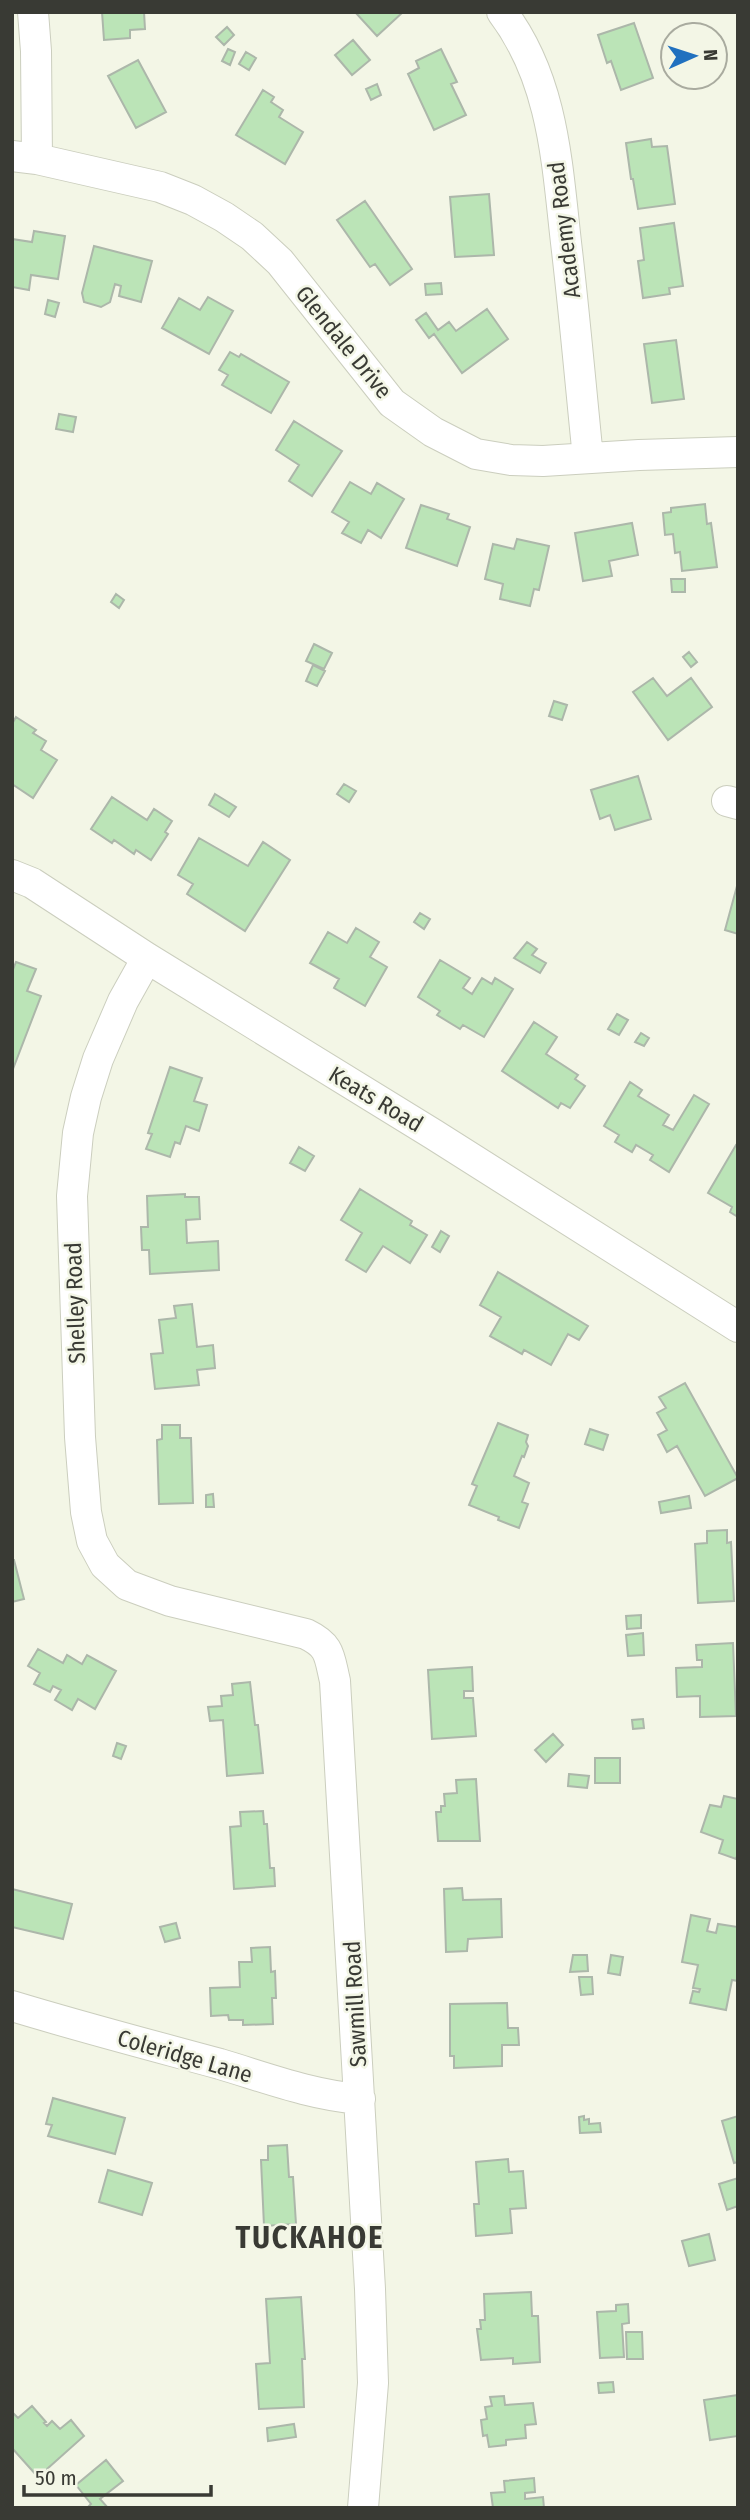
<svg xmlns="http://www.w3.org/2000/svg" width="750" height="2520" viewBox="0 0 750 2520" font-family="'Fira Sans Condensed',sans-serif">
<rect width="100%" height="100%" fill="#f3f6e6"/>
<path fill="#bbe4b7" stroke="#acb7aa" stroke-width="2" d="M102,12H144L145,29L130,30V38L104,40Z
M355,12H403L377,36Z
M634,23L653,78L621,90L611,61L607,63L598,35Z
M227,27L234,35L224,45L216,37Z
M353,40L370,60L352,75L335,55Z
M228,49L235,52L230,65L222,61Z
M441,49L457,82L451,84L466,115L434,130L408,74L419,68L416,61Z
M246,52L256,58L249,70L239,64Z
M138,60L166,112L136,128L108,76Z
M377,84L381,95L371,100L366,89Z
M263,90L274,97L271,102L283,110L279,117L303,132L285,164L236,135Z
M651,139L652,147L667,146L675,204L638,209L633,179H631L626,143Z
M489,194L494,255L455,257L450,197Z
M365,201L412,269L390,285L375,264L370,267L337,220Z
M674,223L683,286L669,288L670,294L643,298L638,261L644,260L640,228Z
M34,231L65,236L58,279L31,275L29,290L12,287V239L32,242Z
M94,246L152,261L141,302L119,296L121,286L115,284L110,302L101,307L84,302L82,293Z
M441,283L442,294L426,295L425,284Z
M208,297L233,311L209,354L162,328L179,298L200,310Z
M48,300L59,303L55,317L45,314Z
M487,309L508,339L462,373L434,334L429,338L416,320L426,313L438,330L449,322L456,331Z
M676,340L684,399L652,403L644,344Z
M230,352L239,357L241,354L289,382L271,413L222,385L228,375L219,370Z
M59,414L76,417L73,432L56,429Z
M294,421L342,451L312,496L289,481L299,465L276,450Z
M350,482L371,494L377,483L404,499L381,538L368,530L361,543L342,533L349,522L332,512Z
M705,504L707,524L711,523L717,567L682,571L680,552L675,553L673,534L665,535L663,513L671,512V508Z
M421,505L449,514L447,519L470,527L457,566L406,548Z
M632,523L638,555L609,561L612,576L583,581L575,533Z
M517,539L549,546L539,590L534,589L530,606L500,599L503,584L485,579L493,544L514,549Z
M671,579H685V592H672Z
M116,594L124,600L119,608L111,602Z
M314,644L332,653L324,669L306,661Z
M689,652L697,662L691,667L683,657Z
M313,665L325,671L317,686L306,681Z
M653,678L667,696L691,678L712,707L668,740L633,692Z
M554,701L567,705L562,720L549,716Z
M16,717L36,730L33,733L46,741L41,750L57,760L33,798L12,784V724Z
M638,776L651,819L615,830L610,815L600,819L591,790Z
M344,784L356,791L349,802L337,794Z
M215,794L236,807L229,817L209,805Z
M112,797L147,820L154,809L172,821L165,832L168,834L151,860L136,850L134,854L114,840L112,843L91,829Z
M199,838L248,866L263,842L290,860L245,931L187,894L193,884L178,875Z
M737,886H738V934L725,930Z
M420,913L430,919L424,929L414,922Z
M356,928L379,942L370,957L387,967L365,1006L334,988L339,979L310,963L328,932L347,943Z
M527,942L537,949L532,955L546,963L540,973L514,958Z
M440,960L470,978L463,988L472,994L482,978L492,984L495,978L513,989L484,1037L463,1025L460,1029L437,1015L440,1011L418,997Z
M16,962L36,969L27,991L41,996L13,1069L12,972Z
M617,1014L628,1020L619,1035L608,1029Z
M534,1022L557,1037L546,1054L578,1075L575,1079L585,1086L570,1108L561,1103L558,1108L502,1071Z
M641,1033L649,1038L644,1046L635,1042Z
M170,1067L202,1078L194,1101L207,1105L199,1131L186,1126L180,1144L175,1142L170,1157L146,1149L152,1134L148,1133Z
M630,1082L642,1090L638,1096L669,1115L663,1125L673,1130L694,1095L709,1104L669,1172L650,1160L653,1155L636,1145L632,1152L615,1142L619,1135L604,1126Z
M736,1145L738,1146V1217L730,1212L732,1207L708,1193Z
M299,1147L314,1156L305,1171L290,1163Z
M360,1189L412,1221L410,1225L427,1235L410,1263L383,1246L366,1272L346,1260L362,1233L341,1220Z
M185,1194V1197H199L200,1219L186,1220L187,1243L218,1241L219,1270L150,1274L149,1250H142L141,1227H148L147,1196Z
M441,1231L449,1236L440,1252L432,1247Z
M498,1272L588,1326L579,1340L568,1334L551,1365L524,1350L522,1354L490,1336L501,1317L480,1305Z
M192,1304L197,1347L213,1345L215,1368L197,1370L199,1385L155,1389L151,1354L163,1353L159,1320L176,1318L174,1306Z
M685,1383L738,1478L705,1496L677,1446L667,1452L658,1435L667,1430L657,1413L666,1408L659,1397Z
M498,1423L528,1435L526,1442L528,1446L524,1457L522,1456L514,1476L529,1483L522,1502L528,1504L519,1528L498,1520L499,1517L469,1505L477,1486L472,1484Z
M162,1425H180V1438H191L193,1503L159,1504L157,1440L162,1439Z
M590,1429L608,1435L603,1450L585,1444Z
M213,1494L214,1507H206V1495Z
M689,1496L691,1508L661,1513L659,1502Z
M727,1530V1543L731,1542L734,1601L698,1603L695,1544L707,1543V1531Z
M12,1560H14L24,1599L12,1602Z
M641,1615V1628L627,1629L626,1616Z
M643,1633L644,1655L628,1656L626,1635Z
M733,1643L736,1716L700,1717V1696L677,1697L676,1668L702,1667V1660H697L696,1645Z
M38,1649L63,1663L67,1655L82,1664L87,1655L116,1671L95,1709L78,1699L72,1710L55,1700L61,1690L53,1686L50,1692L34,1684L40,1673L28,1666Z
M472,1667L473,1691H464V1698H473L476,1736L432,1739L428,1670Z
M250,1682L255,1725H258L263,1773L227,1776L223,1720L210,1721L208,1707L222,1706L221,1696L233,1695L232,1684Z
M643,1719L644,1728L633,1729L632,1720Z
M553,1734L563,1745L546,1762L535,1750Z
M117,1743L126,1746L121,1759L113,1756Z
M595,1758H620V1783H595Z
M569,1774L589,1776L587,1788L568,1786Z
M476,1779L480,1841H438L436,1812H441V1806H445L444,1794L457,1793L456,1780Z
M724,1796L738,1799V1853L736,1859L719,1853L723,1840L701,1832L710,1805L721,1807Z
M263,1811L264,1824H267L270,1868H274L275,1886L234,1889L230,1827L241,1826L240,1812Z
M462,1888L463,1900L501,1899L502,1937L468,1939L467,1951L446,1952L444,1889Z
M12,1889L72,1904L63,1939L12,1927Z
M691,1915L710,1919L707,1931L716,1933L718,1924L738,1927V1981L732,1980L726,2010L690,2003L693,1991L699,1992L700,1989L693,1988L698,1965L682,1962Z
M176,1923L180,1938L165,1942L160,1927Z
M270,1947L271,1972L275,1971L276,1998H272L273,2024L243,2025V2020H229L228,2015L211,2016L210,1988L240,1987L239,1962H252L251,1948Z
M573,1955H587L588,1971L570,1972Z
M611,1955L623,1957L620,1975L608,1973Z
M579,1977H592L593,1994L581,1995Z
M507,2003L508,2028H518L519,2045H502V2066L454,2068V2056H450V2004Z
M53,2098L125,2118L115,2154L48,2136L52,2125L46,2124Z
M584,2116V2120L589,2119V2124L600,2123L601,2132L580,2133L579,2117Z
M738,2116V2162L734,2163L722,2121Z
M287,2145L289,2177H293L296,2224L264,2226L261,2160H268V2146Z
M508,2159L509,2172L523,2171L526,2208L510,2209L512,2233L476,2236L474,2204H479L476,2162Z
M108,2170L152,2183L142,2215L99,2202Z
M738,2178V2206L727,2210L719,2184Z
M709,2234L715,2260L689,2266L682,2241Z
M531,2292L532,2316H538L540,2362L513,2364V2358L481,2360L477,2329H481L480,2320H485L484,2294Z
M301,2297L305,2359H302L304,2407L259,2409L256,2364L270,2363L266,2299Z
M628,2304L629,2323L622,2324L624,2357L600,2358L597,2312L616,2311V2305Z
M626,2332H642L643,2359H627Z
M613,2382L614,2392L599,2393L598,2383Z
M738,2395V2436L710,2440L704,2400Z
M504,2396L505,2405L533,2403L536,2424L525,2425L526,2438L506,2440V2445L489,2447L487,2435L483,2436L481,2420L487,2419L485,2407L492,2406L490,2397Z
M32,2406L46,2422L44,2423L47,2426L52,2421L60,2429L71,2420L84,2436L38,2477L12,2448V2412L18,2418Z
M294,2424L296,2437L268,2441L267,2428Z
M106,2460L123,2481L100,2499L108,2508H87L91,2504L76,2485Z
M534,2478L535,2492L525,2493V2499L543,2497L544,2508H493L491,2493L505,2492L504,2481Z"/>
<g fill="none" stroke-linecap="round" stroke-linejoin="round">
<defs>
<path id="street" d="M33,12L36,51L37,159
M502,12C555,82 557,167 567,251C575,320 581,389 588,458
M12,156L37,159L160,187L193,200L224,217L252,236L280,262L392,403L433,432L476,454L511,460L543,461L639,455L738,452
M727,801L738,804
M12,875L32,883L147,958L433,1134L738,1327
M147,958L123,1001L98,1059L86,1097L78,1133L72,1196L80,1437L86,1512L92,1541L105,1565L127,1585L170,1601L306,1634C331,1646 329,1656 335,1681L370,2289L373,2383L363,2508
M12,2006C81,2027 150,2045 220,2064C267,2078 311,2095 360,2099"/>
</defs>
<use href="#street" stroke="#cbcebe" stroke-width="32"/>
<use href="#street" stroke="#fff" stroke-width="30"/>
</g>
<g text-anchor="middle" stroke-width="5" stroke-linejoin="round" paint-order="stroke">
<g font-size="23" fill="#393a34" stroke="#f3f6e6">
<text transform="translate(564 230) rotate(-97)" y="8">Academy Road</text>
<text transform="translate(344 342) rotate(51)" y="8">Glendale Drive</text>
<text transform="translate(376 1099) rotate(31)" y="8">Keats Road</text>
<text transform="translate(75 1303) rotate(-92)" y="8">Shelley Road</text>
<text transform="translate(355 2004) rotate(-93)" y="8">Sawmill Road</text>
<text transform="translate(185 2056) rotate(16)" y="8">Coleridge Lane</text>
</g>
<g font-size="30" font-weight="bold" letter-spacing="2" fill="#393a34" stroke="#f3f6e6">
<text x="310" y="2248">TUCKAHOE</text>
</g>
</g>
<rect width="750" height="2520" fill="none" stroke="#393a34" stroke-width="28"/>
<g transform="translate(694 56) rotate(87)"><circle r="33" fill="#f3f6e6" stroke="#a9ab9f" stroke-width="2"/>
<path d="M0-5L12 26L0 18L-12 26Z" fill="#2070bf"/>
<text y="-10" font-size="19" font-weight="bold" text-anchor="middle" fill="#393a34">N</text>
</g>
<path d="M24 2485v10h187v-10" fill="none" stroke="#393a34" stroke-width="3.5"/>
<text x="35" y="2485" font-size="21" fill="#393a34" stroke="#f3f6e6" stroke-width="5" paint-order="stroke">50 m</text>
</svg>
